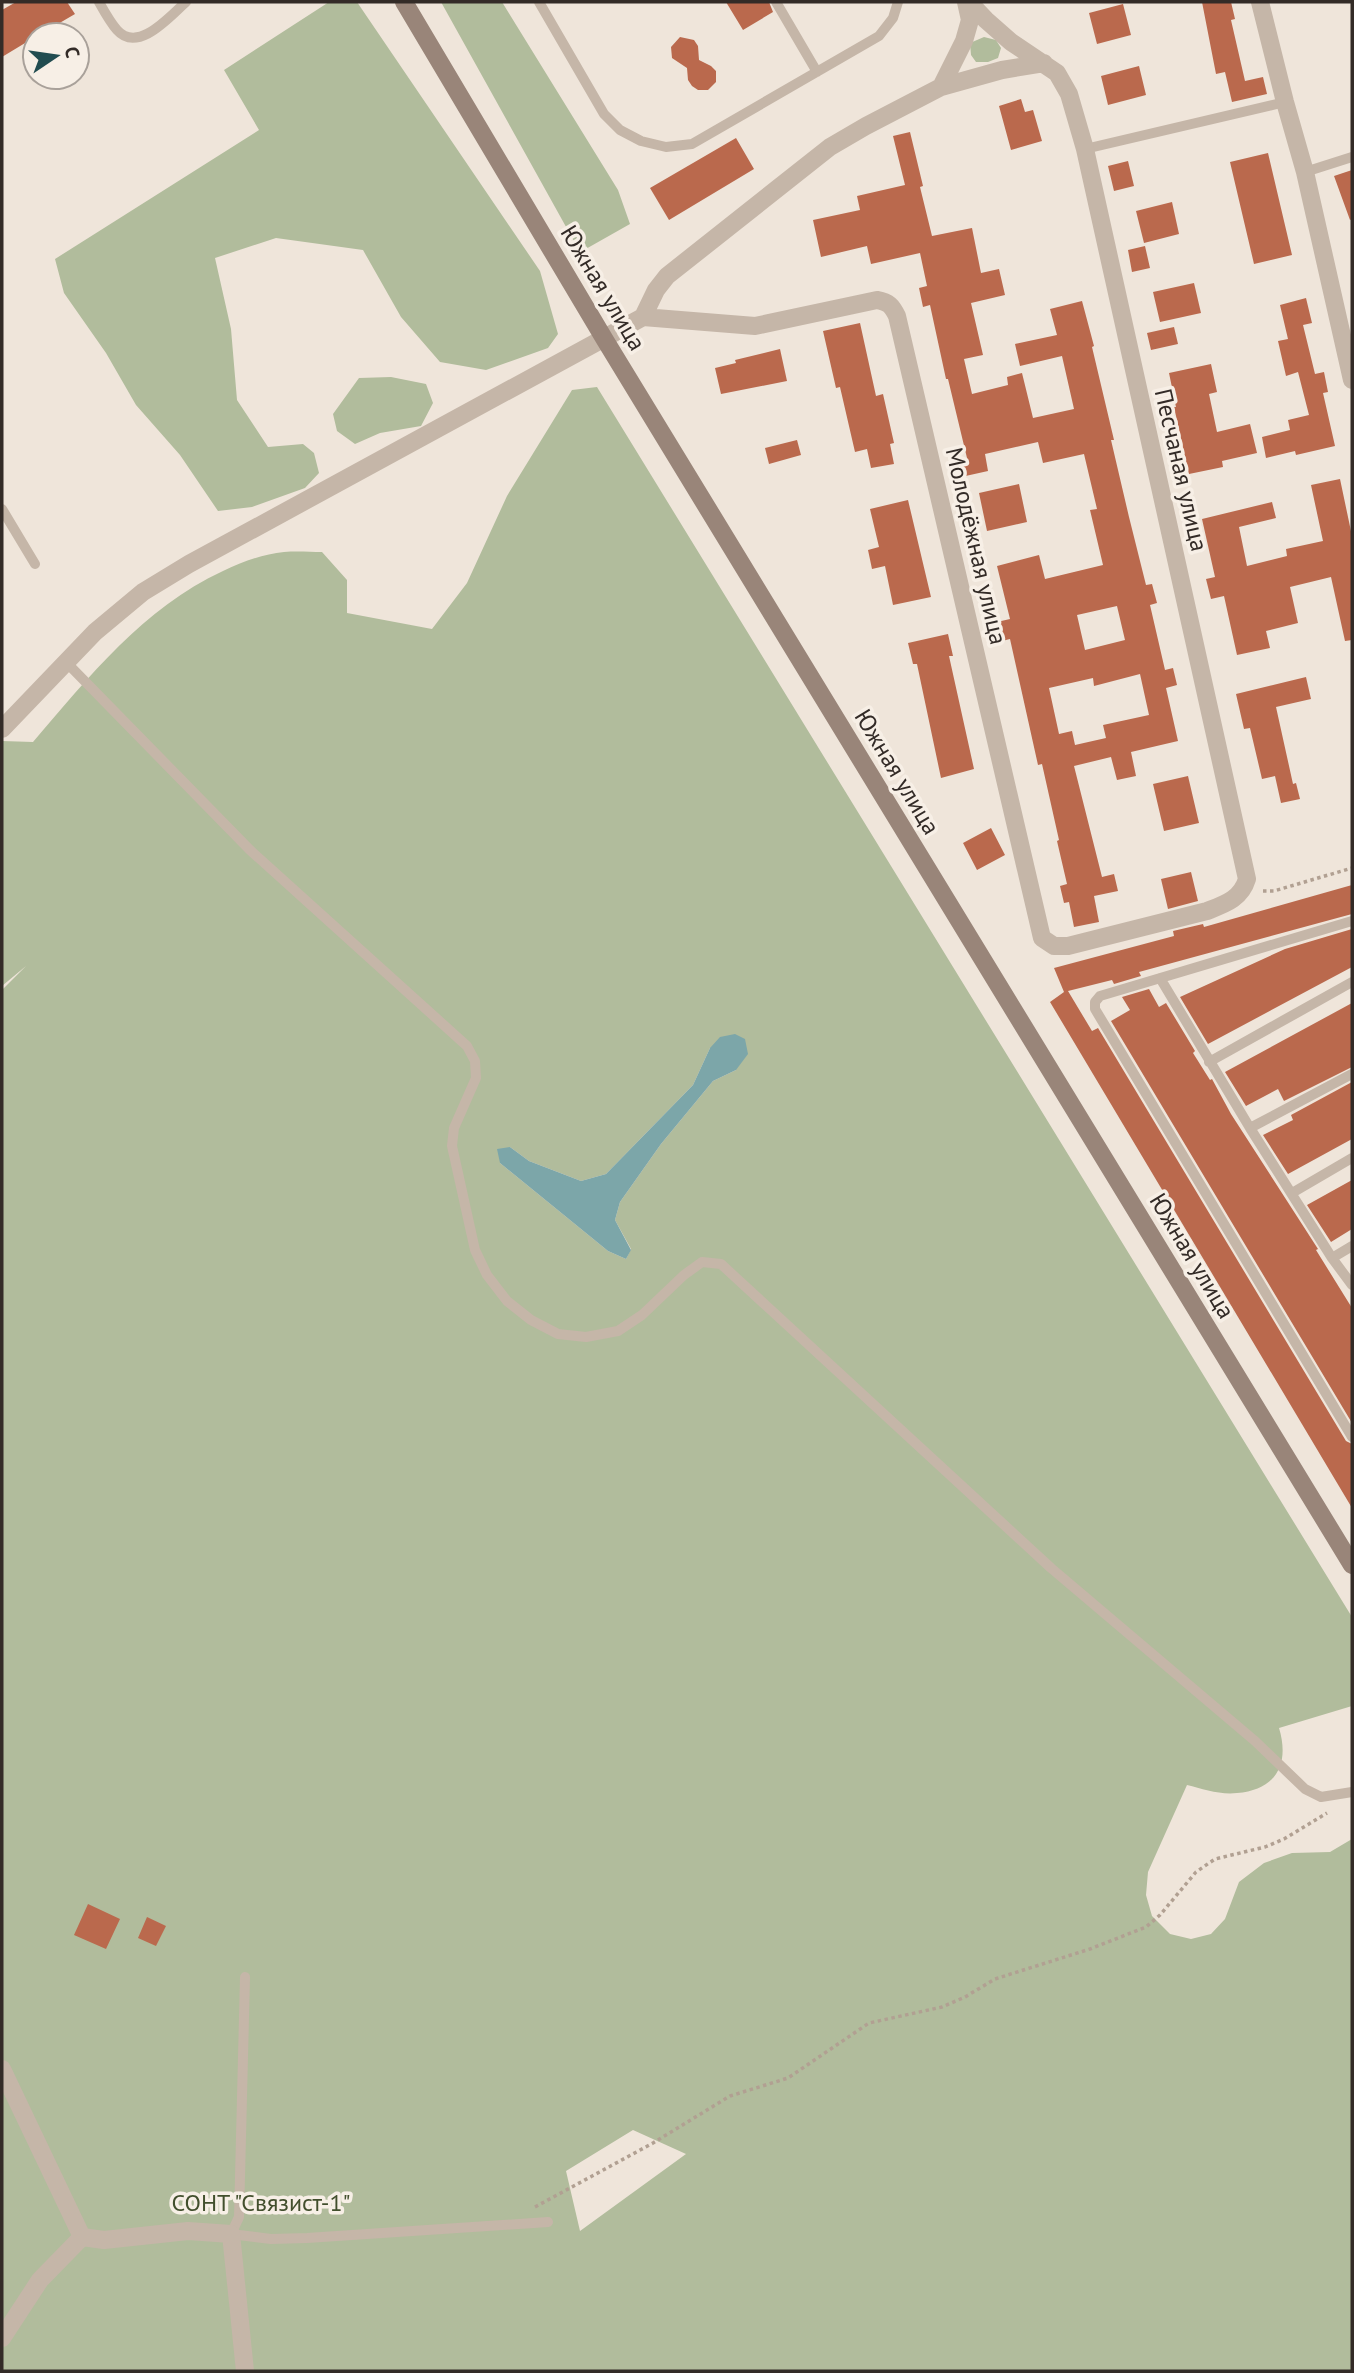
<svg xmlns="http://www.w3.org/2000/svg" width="1354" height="2373" viewBox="0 0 1354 2373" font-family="'PT Sans',sans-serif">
<rect width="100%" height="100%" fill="#efe5da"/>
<path fill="#b1bc9c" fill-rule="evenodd" d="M329,2H357L540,271L558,334L548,348L486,370L440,362L401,317L363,250L276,238L215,258L231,329L237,400L268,447L303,444L314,453L319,473L305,488L252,507L218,511L180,455L136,405L106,353L64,293L55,259L259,130L224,70Z
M441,2H502L618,190L630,224L584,250L575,243Z
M984,37L996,40L1001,48L998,58L988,62H976L971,55L970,43Z
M391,377L426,384L433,403L421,426L380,433L355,444L337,431L333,414L359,378Z
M597,387L1352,1617V1706L1279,1728C1290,1764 1276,1790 1237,1793C1220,1795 1203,1789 1187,1785L1148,1872L1146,1895L1152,1916L1170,1934L1191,1939L1211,1934L1225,1919L1239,1882L1264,1863L1292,1853L1330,1852L1352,1839V2371H2V990L26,966L2,986V741L33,742C89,677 143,608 223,571C242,562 263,554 284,552C297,551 310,552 322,552L347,580V613L432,629L467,583L507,496L572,390ZM710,1048L736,1070L713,1081L661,1144L620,1202L615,1220L631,1249L626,1259L608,1251L500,1163L510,1147L529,1161L581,1181L606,1174L693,1085ZM633,2130L686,2154L580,2231L566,2171Z"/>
<path fill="#7ca6a9" d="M735,1034L745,1039L748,1054L736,1070L713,1081L661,1144L620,1202L615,1220L631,1250L626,1259L608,1251L500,1163L497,1149L510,1147L529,1161L581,1181L606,1174L693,1085L710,1048L720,1037Z"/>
<path fill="#ba694d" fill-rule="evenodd" d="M16,2H67L75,14L39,35H35V37L2,57V10Z
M726,2H769L773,12L743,30Z
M1202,2H1231L1235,19L1231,20L1245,81L1263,77L1267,94L1232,102L1225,72L1216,74Z
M1123,4L1131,35L1097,44L1089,13Z
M680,37L694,40L698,46L699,60L711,66L716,71V82L708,90H698L692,86L688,80L687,68L672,58L671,47Z
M1139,66L1146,95L1108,105L1101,76Z
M1021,99L1025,112L1033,110L1042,141L1011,150L999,106Z
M910,132L923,186L920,187L932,236L972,228L981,273L999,269L1005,295L971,303L983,355L964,359L972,394L1008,385L1007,377L1022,373L1033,418L1074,409L1062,356L1020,366L1015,344L1057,335L1050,309L1082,301L1094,346L1092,347L1114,440H1111L1129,517L1146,585L1152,584L1157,603L1150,605L1165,670L1173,668L1177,685L1166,688L1178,741L1131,752L1136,776L1117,780L1111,757L1074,766L1102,877L1114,874L1118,891L1094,896L1099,922L1074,927L1069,902L1064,903L1060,886L1067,884L1057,841L1059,840L1042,764L1038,765L1010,639L1002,641L997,622L1010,619L997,566L1039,555L1045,579L1103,565L1090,510L1097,509L1084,454L1043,463L1038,442L985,454L988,471L961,477L957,460L967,458L948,379H946L930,305L923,307L919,288L927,286L920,253L871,264L867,246L821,257L813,220L860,210L857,196L905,185L893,136ZM1117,606L1125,640L1085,650L1077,615ZM1140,674L1149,715L1103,725L1106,738L1075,745L1072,731L1059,734L1049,688L1093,678L1094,686Z
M736,138L754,169L669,220L650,188Z
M1268,153L1292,255L1254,264L1230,162Z
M1128,161L1134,186L1114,191L1108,166Z
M1352,170V219L1350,220L1334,176Z
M1172,202L1179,234L1144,243L1136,211Z
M1145,246L1150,268L1132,272L1128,250Z
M1194,283L1201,313L1160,322L1153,292Z
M1306,298L1312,323L1303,325L1315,374L1324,372L1328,392L1323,393L1335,446L1296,455L1295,451L1266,458L1262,437L1290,430L1288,420L1309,415L1298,372L1286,376L1278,341L1288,339L1280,305Z
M860,323L876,396L883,394L894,443L890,444L894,464L871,468L867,449L855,452L840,387L836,388L823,331Z
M1174,327L1178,344L1151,350L1147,333Z
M780,349L787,381L721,394L715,368L736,363L735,360Z
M1211,364L1217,392L1209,394L1217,432L1250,424L1257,453L1222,461L1223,467L1189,474L1174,407H1176L1169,373Z
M797,440L801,455L769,464L765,448Z
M1340,479L1352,536V640L1345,641L1331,577L1290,587L1298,623L1266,631L1270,648L1237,655L1224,596L1211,599L1206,579L1215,577L1202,519L1272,502L1276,518L1239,527L1247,566L1287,556L1286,549L1323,541L1311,485Z
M1019,484L1027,522L987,531L979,493Z
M908,500L931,597L893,605L885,566L872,569L868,550L879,547L870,509Z
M948,634L953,656H949L974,769L941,778L917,664H913L908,643Z
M1306,677L1311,699L1276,707L1293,784L1296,783L1300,799L1281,803L1275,776L1262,779L1250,728L1244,729L1236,694Z
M1188,776L1199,823L1164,831L1153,784Z
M991,828L1005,855L977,870L963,843Z
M1191,872L1198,901L1168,909L1161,879Z
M1352,885V914L1139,972L1141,976L1114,984L1112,980L1068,991L1092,1031L1098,1028L1346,1441L1352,1444V1508L1050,1002L1064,992L1054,968L1174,936L1173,931L1203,924L1204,927Z
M1352,929V967L1208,1044L1180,997L1285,949Z
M1149,989L1159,1007L1166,1003L1195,1051L1193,1053L1210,1080L1212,1079L1231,1114L1318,1249L1316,1250L1352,1308V1423L1111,1021L1130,1010L1122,997Z
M1352,1003V1067L1284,1101L1278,1089L1246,1106L1225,1072Z
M1352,1082V1139L1288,1174L1263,1135L1293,1120L1291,1115Z
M1352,1180V1229L1331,1242L1307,1205Z
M88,1904L120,1919L106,1949L74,1935Z
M147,1917L166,1926L156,1946L138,1938Z"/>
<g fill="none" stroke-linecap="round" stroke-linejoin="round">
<path stroke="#b1a092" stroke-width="3.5" stroke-dasharray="3.5 3.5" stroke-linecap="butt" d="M1263,891H1274L1352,868
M535,2207L653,2143L730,2096L788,2078L869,2023L942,2007L965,1997L995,1979L1090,1949L1146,1927L1160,1915L1196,1872L1215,1859L1265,1847L1284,1839L1327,1813"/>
<path stroke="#c5b6a8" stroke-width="10" d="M99,2C104,11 110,22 117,30C138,54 170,16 186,2
M539,2L604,114L620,130L641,141L666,147L692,144L879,36L893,18L898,2
M776,2L817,72
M1085,149L1285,102
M1305,172L1352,157
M2,509L35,564
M66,662L250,850L467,1046L475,1061L476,1078L454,1128L452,1146L475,1250L487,1275L507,1301L531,1320L558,1334L586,1337L618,1331L642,1315L684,1275L702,1262L721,1264L1051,1568L1255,1741L1305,1789L1321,1797L1352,1792
M1352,921L1100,996L1095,1002V1009L1352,1437
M1160,978L1250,1128L1332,1258L1352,1285
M1209,1062L1352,982
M1250,1128L1352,1074
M1292,1193L1352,1158
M1332,1258L1352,1246
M245,1977L239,2217L231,2234L271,2239L307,2238L548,2222"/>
<path stroke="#c5b6a8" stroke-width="18" d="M1260,2L1285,102L1305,172L1352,380
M941,87L964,41L970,20L966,2
M643,317L755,326L877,300C889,302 892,306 897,316L1042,938L1054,946H1068L1207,911C1225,904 1241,899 1247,879L1085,149L1069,94L1057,73L1011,42L986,20L969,2
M2,729L95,632L143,592L189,564L643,317L656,290L667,276L830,147L866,126L941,87L1002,70L1044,63
M2,2069L82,2237L104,2240L188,2231L231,2234L245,2371
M2,2338L40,2280L82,2237"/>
<path stroke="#998579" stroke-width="18" d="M404,2L605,340L1352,1565"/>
</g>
<g text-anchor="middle" stroke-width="7" stroke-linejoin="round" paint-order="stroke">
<g font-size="24" fill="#332b27" stroke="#f7efe6">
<text transform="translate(603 288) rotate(59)" y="8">Южная улица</text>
<text transform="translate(1181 470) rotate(77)" y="8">Песчаная улица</text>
<text transform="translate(976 546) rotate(77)" y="8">Молодёжная улица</text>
<text transform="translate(897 772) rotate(59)" y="8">Южная улица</text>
<text transform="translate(1192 1256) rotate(59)" y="8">Южная улица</text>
</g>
<g font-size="24" fill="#424f2d" stroke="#f7efe6">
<text x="261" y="2211">СОНТ "Связист-1"</text>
</g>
</g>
<rect width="1354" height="2373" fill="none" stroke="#332b27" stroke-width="7"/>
<g transform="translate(56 56) rotate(77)"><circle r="33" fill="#f7efe6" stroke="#a9a19a" stroke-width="2"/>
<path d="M0-5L12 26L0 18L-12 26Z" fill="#214c50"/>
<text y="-10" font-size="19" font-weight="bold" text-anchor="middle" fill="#332b27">С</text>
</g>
</svg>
